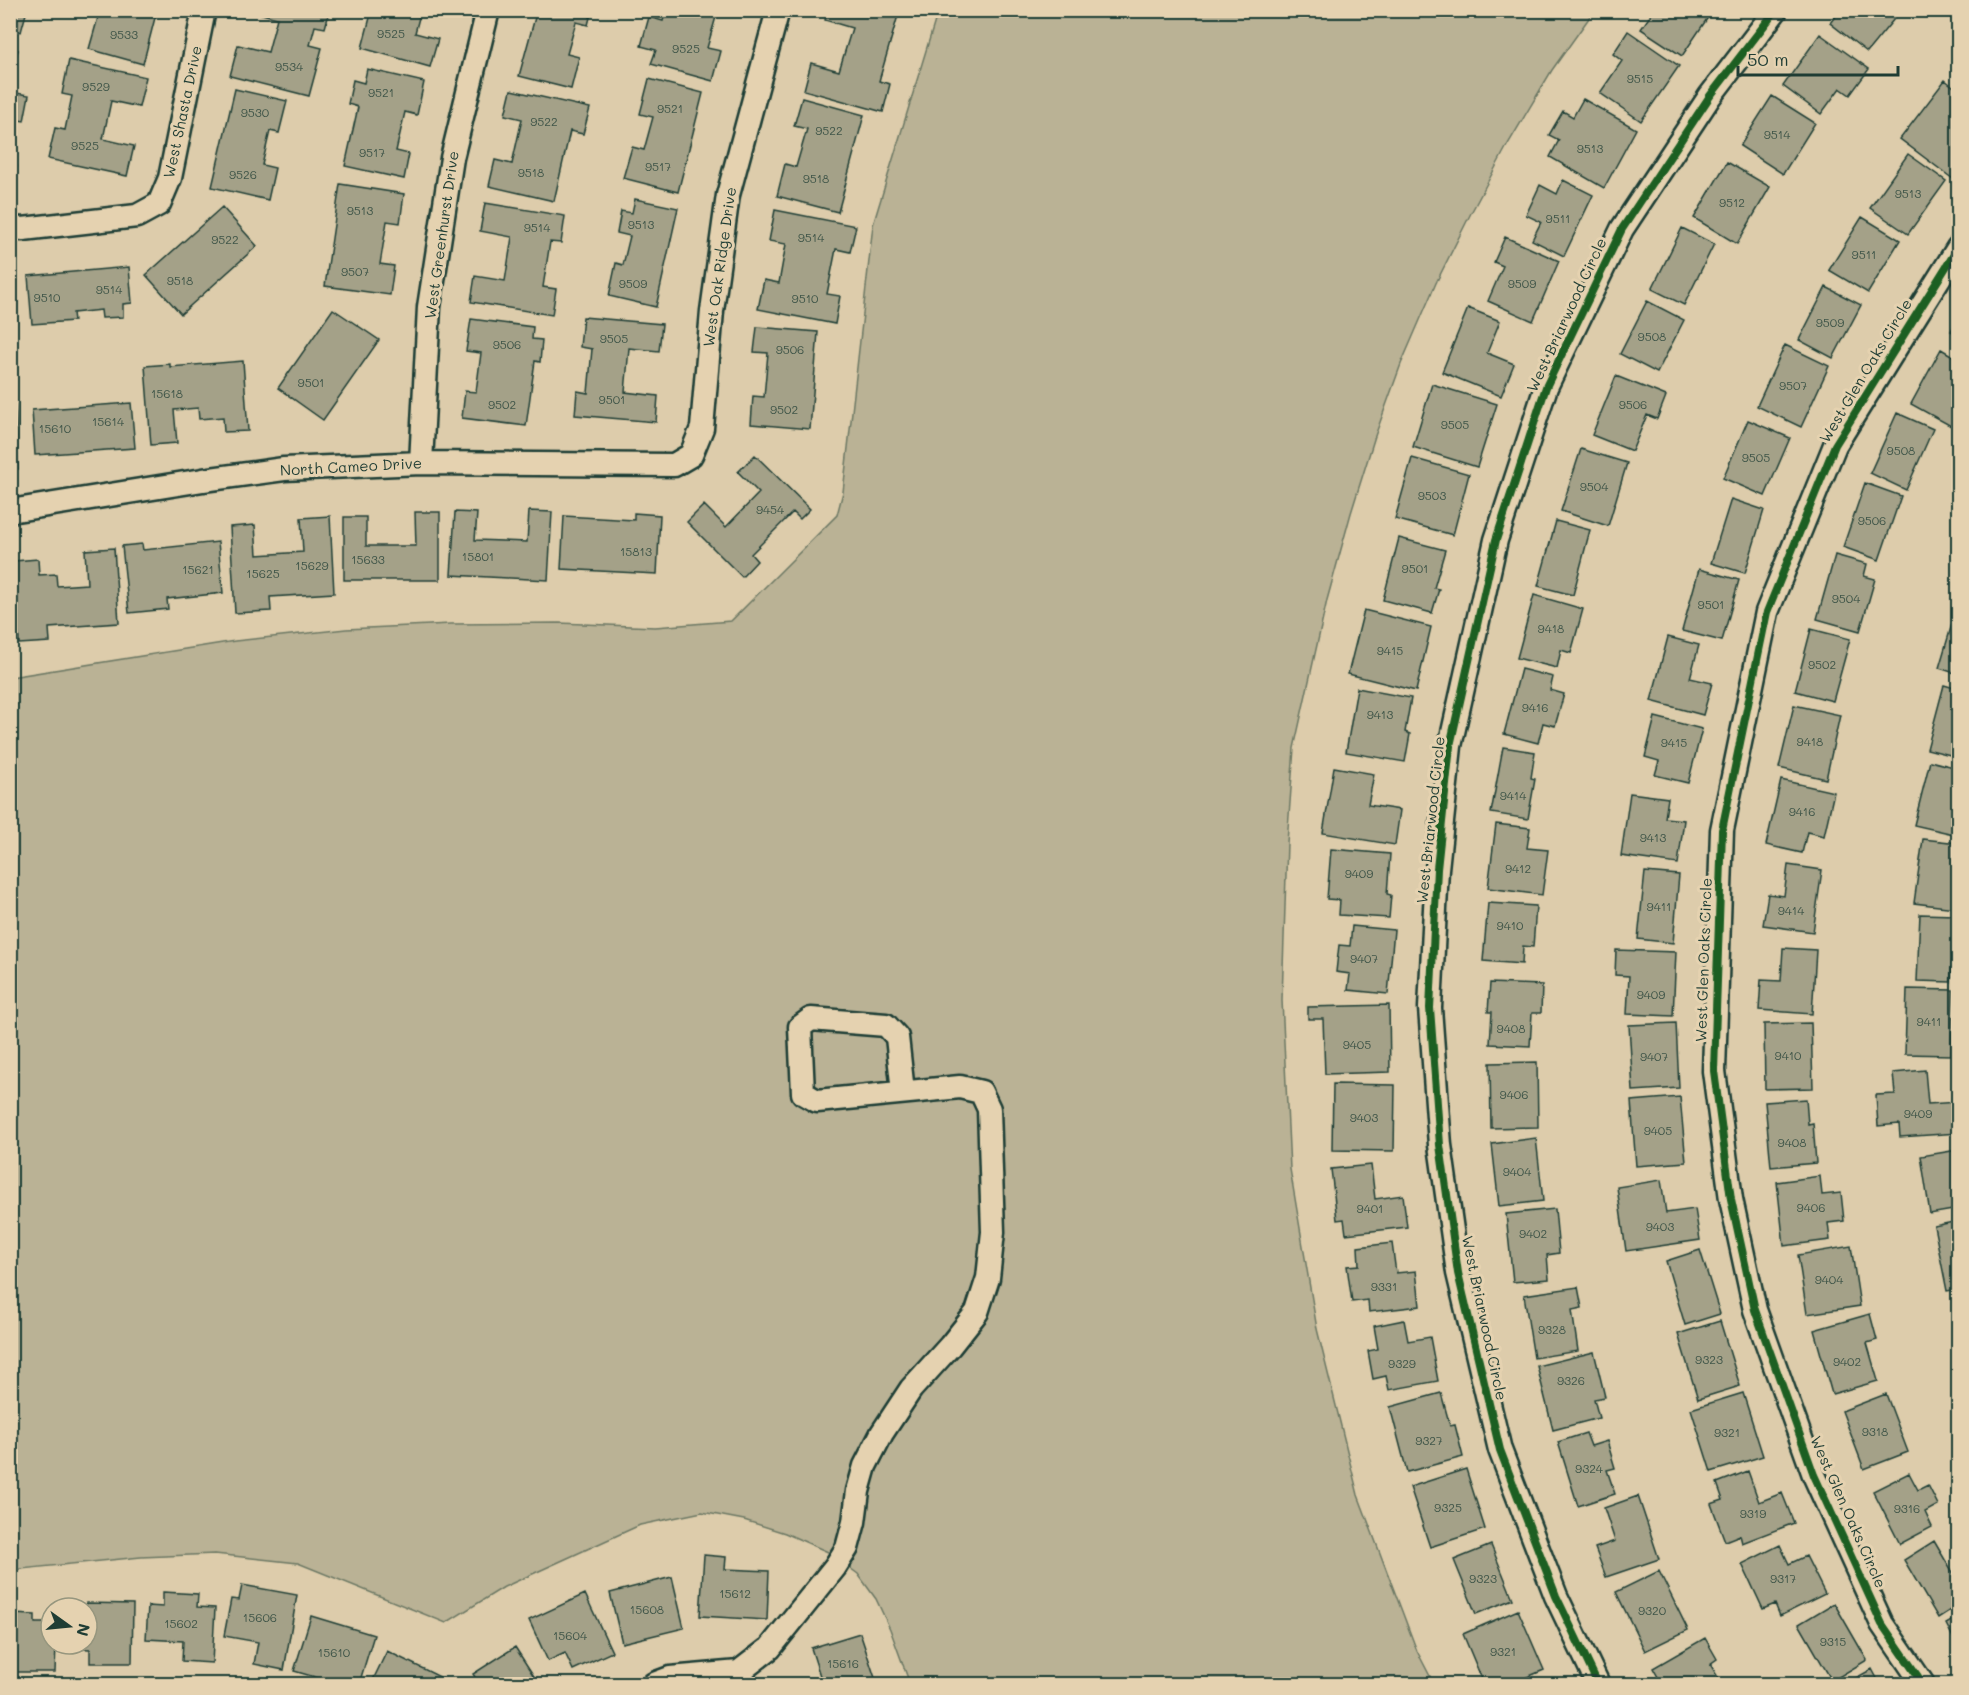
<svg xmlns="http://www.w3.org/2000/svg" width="1969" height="1695" viewBox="0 0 1969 1695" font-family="Mali,sans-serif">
<rect width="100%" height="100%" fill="#ddccab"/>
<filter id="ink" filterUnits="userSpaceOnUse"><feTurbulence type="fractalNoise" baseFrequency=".0167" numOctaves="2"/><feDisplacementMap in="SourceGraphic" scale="12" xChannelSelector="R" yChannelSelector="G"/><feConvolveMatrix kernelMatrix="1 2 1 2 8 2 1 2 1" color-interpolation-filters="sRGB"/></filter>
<g filter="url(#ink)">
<path fill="#bab295" stroke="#6c7864" stroke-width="1.5" d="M938,11H1594L1552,70L1508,144L1471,213L1436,283L1401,364L1375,436L1351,513L1327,600L1294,748L1287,843L1282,1000L1290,1169L1317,1329L1358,1495L1417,1651L1434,1684H910L890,1629L876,1599L858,1574L828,1552L785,1533L744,1520L702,1512L640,1525L504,1587L446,1623L298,1563L215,1554L141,1557L11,1570V677L235,641L346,629L451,624L559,623L655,627L731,621L837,515L843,492L873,225Z"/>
<path fill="#a4a188" stroke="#1f3d34" stroke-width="1.5" d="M10,10H27L21,32L10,30Z
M112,10H157L143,64L89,49L99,14L110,17Z
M330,10L325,28L315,26L310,45L322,48L309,96L230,76L238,45L268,52L277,18L247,10Z
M372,10H421L415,33L438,39L430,67L362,48Z
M537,10H592L588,25L576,22L567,54L579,57L571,89L519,76Z
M666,10H718L707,48L721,51L713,81L651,64L656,50L641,46L649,17L663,21Z
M827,10L899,12L879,81L890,84L883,112L804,90L811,63L839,71L852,28L825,20Z
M1654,10H1713L1682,56L1641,29Z
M1840,10H1893L1890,15L1894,19L1867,52L1830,23Z
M1628,31L1679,66L1641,121L1600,93L1622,61L1613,54Z
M1820,34L1869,69L1850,95L1840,88L1821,114L1783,86Z
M10,49L18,50L10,79Z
M69,60L146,77L139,107L111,101L103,139L134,146L127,176L48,159L55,128L65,130L72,96L62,94Z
M367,69L424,82L417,115L405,112L396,151L409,154L404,179L345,166L358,107L348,104L353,80L364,83Z
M649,79L703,93L678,192L623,178L632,147L644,150L653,117L640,114Z
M1945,80L1958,90V171L1953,179L1900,139Z
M235,89L287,101L279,133L270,131L262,165L275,168L268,200L212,187Z
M511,90L590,108L583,134L570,131L554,201L489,186L495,160L512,164L522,119L505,115Z
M10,92L29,95L24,121L13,119L10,133Z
M1772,96L1815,123L1783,174L1740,146Z
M802,98L864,115L838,212L777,196L785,164L796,167L807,129L794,126Z
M1583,99L1636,129L1604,188L1550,157L1559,140L1549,135L1563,111L1573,117Z
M1908,154L1946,181L1908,234L1870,208Z
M1727,162L1770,187L1737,244L1694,218Z
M10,165L17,166L11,195H10Z
M1563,180L1593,195L1564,256L1532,240L1541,222L1526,215L1540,185L1557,194Z
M340,184L404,194L400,223L387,221L380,264L394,266L390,295L325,286Z
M635,199L678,208L656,307L609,296L616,263L623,265L630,236L617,233L621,211L632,213Z
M485,203L565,216L561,243L550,242L543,287L556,289L552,315L471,302L475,276L505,281L512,237L480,231Z
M222,207L257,246L181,314L146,275Z
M775,210L856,226L850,252L836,249L827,294L840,296L835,324L758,309L764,280L779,283L786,244L769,241Z
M1862,217L1900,240L1868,293L1829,270Z
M1682,228L1714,244L1684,305L1652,289Z
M1505,237L1559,261L1533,321L1488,301L1503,266L1494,262Z
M129,267L132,303L123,304V317L102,318L101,310L73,313L74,321L32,324L28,276Z
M10,282L18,283L11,326H10Z
M1826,287L1861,305L1833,358L1799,340Z
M1647,301L1684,320L1657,373L1620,354Z
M1468,308L1500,321L1487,353L1514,364L1501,396L1442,372Z
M333,309L379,340L323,420L278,388Z
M583,317L662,324L659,351L629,348L625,392L658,396L656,422L575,415L577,391L588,393L592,349L580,347Z
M1958,318V336L1951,331Z
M471,319L533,327L532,339L542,340L540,362L535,361L526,426L462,418L465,391L476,392L481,353L466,351Z
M757,327L818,332L810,429L751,424L753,396L764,397L768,353L754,352Z
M1785,345L1829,366L1801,427L1757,406Z
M1941,349L1958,359V412L1951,426L1911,404Z
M243,361L248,431L224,432L223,417L199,419L198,408L174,410L177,443L151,445L145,366L170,364V367Z
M1616,376L1666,396L1657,419L1647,415L1632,451L1592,435Z
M1432,384L1497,404L1477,467L1413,447Z
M10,399H15L18,469H10Z
M131,403L135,448L35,455L32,410Z
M1897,413L1933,429L1906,490L1870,473Z
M1748,420L1790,438L1765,496L1723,478Z
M1581,449L1627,463L1608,526L1561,511Z
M755,455L810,509L800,519L793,512L751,554L757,561L742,577L687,522L704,505L726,527L759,493L738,472Z
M1412,458L1469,474L1453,535L1395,519Z
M1865,483L1901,496L1879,560L1843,547Z
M1731,499L1764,510L1745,573L1711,563Z
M529,511L552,512L548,580L451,575L455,512L477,513L475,540L527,542Z
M415,512H440V580H344V517H366V546H416Z
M634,513L660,515L657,574L561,569L564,516L634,520Z
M330,516L334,593L270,597L271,611L235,613L230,527L255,525L257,555L303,552L301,518Z
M1556,521L1590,530L1573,595L1538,586Z
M1399,538L1445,550L1434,588L1439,589L1432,613L1383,600Z
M218,542L223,593L167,599L168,609L129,613L122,546L142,544L143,550Z
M114,548L119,623L49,628L50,642L19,644L14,561L38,559L39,575L56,574L57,586L87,584L85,550Z
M1835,555L1867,564L1864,576L1875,579L1860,631L1817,619Z
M1699,569L1739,580L1722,641L1682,631Z
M1534,595L1583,609L1571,653L1561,650L1557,668L1517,658Z
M1364,610L1431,627L1416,691L1348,674Z
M1952,624L1958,626V674L1939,668Z
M1811,629L1850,639L1833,701L1795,691Z
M1668,637L1699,645L1690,678L1712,683L1703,715L1651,701Z
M1521,669L1553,677L1550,690L1564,694L1555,726L1543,723L1538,743L1504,734Z
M1944,685L1958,689V757L1927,749Z
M1357,688L1411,698L1405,732L1410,734L1405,762L1346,752Z
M1794,705L1840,715L1826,779L1779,768Z
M1655,717L1702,729L1688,783L1655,775L1659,761L1645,757Z
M1503,747L1535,752L1531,778L1535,779L1528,819L1491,813Z
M1930,761L1958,768V835L1914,825Z
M1334,767L1374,774L1368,805L1400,810L1395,845L1323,833Z
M1781,780L1834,792L1824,836L1807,832L1802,853L1766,845Z
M1630,793L1668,798L1665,818L1684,820L1678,864L1621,856Z
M1496,824L1530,828L1527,848L1548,850L1542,895L1488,888Z
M1923,839L1958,843V879L1955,908L1914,903Z
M1331,849L1390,854L1387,894L1391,895L1389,918L1339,915L1340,900L1327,899Z
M1788,865L1822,870L1813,932L1763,925L1768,894L1784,896Z
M1645,872L1679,875L1673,943L1638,939Z
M1488,903L1536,906L1533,947L1523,946L1522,964L1483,961Z
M1920,914L1954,915L1951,982L1917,981Z
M1352,926L1394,930L1388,994L1348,990L1350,974L1336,972L1339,945L1350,946Z
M1783,948L1816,950L1812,1014L1759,1010L1761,980L1781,981Z
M1616,950L1676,952L1673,1016L1627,1014L1629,976L1615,975Z
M1490,983L1542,985L1541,1013H1532L1530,1046L1490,1044L1492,1012H1488Z
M1907,989L1953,990L1951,1055L1905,1054Z
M1389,1005L1390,1072L1325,1074L1323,1019H1308V1007Z
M1676,1023L1679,1088L1633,1091L1629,1025Z
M1811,1023L1813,1088L1765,1089L1764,1024Z
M1537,1062L1538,1127L1491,1128L1490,1063Z
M1925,1070L1928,1104L1958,1102V1133L1900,1137L1899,1124L1878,1126L1876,1095L1895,1094L1893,1073Z
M1333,1084L1395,1085L1394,1151L1332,1150Z
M1680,1097L1686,1162L1636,1166L1631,1101Z
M1806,1099L1808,1124L1813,1123L1816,1163L1771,1167L1765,1102Z
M1536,1138L1543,1201L1499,1206L1492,1144Z
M1958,1150V1209L1930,1214L1921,1156Z
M1371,1165L1375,1199L1403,1195L1407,1227L1346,1234L1344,1219L1337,1220L1331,1169Z
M1820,1176L1822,1195L1841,1193L1844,1221L1828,1223L1830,1240L1784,1246L1777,1182Z
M1661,1180L1666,1213L1695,1209L1700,1240L1626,1251L1617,1187Z
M1555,1209L1559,1253L1547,1255L1549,1279L1513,1282L1506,1214Z
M1958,1221V1289L1947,1291L1934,1226Z
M1392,1243L1396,1273L1416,1271L1420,1306L1369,1312L1368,1300L1352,1302L1347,1266L1359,1265L1358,1247Z
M1851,1246L1860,1306L1807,1314L1798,1255Z
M1700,1250L1720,1314L1685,1325L1666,1261Z
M1578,1287L1582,1308L1572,1310L1578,1351L1534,1358L1524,1295Z
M1870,1314L1877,1340L1867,1343L1878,1381L1832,1394L1814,1330Z
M1404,1320L1408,1341L1430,1337L1438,1381L1389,1390L1386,1376L1373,1379L1368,1351L1378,1349L1374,1326Z
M1720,1321L1740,1386L1698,1399L1678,1334Z
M1594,1352L1605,1397L1594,1399L1599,1418L1553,1430L1537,1366Z
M1441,1393L1450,1426L1455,1425L1463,1457L1407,1472L1390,1407Z
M1743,1393L1763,1456L1711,1472L1691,1409Z
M1886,1394L1908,1452L1864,1469L1842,1411Z
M1586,1433L1591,1446L1607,1441L1615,1468L1607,1470L1615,1494L1578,1506L1558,1442Z
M1466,1469L1485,1529L1430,1547L1410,1487Z
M1748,1471L1759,1502L1782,1493L1794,1523L1742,1543L1740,1535L1725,1541L1711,1504L1723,1500L1717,1483Z
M1909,1473L1918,1490L1928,1485L1938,1505L1925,1512L1932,1527L1900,1544L1873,1491Z
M1638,1496L1659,1559L1606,1577L1595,1548L1615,1541L1604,1508Z
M1934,1541L1958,1582V1605L1938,1618L1904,1560Z
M1491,1545L1513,1599L1476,1614L1454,1560Z
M1780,1545L1789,1564L1806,1556L1825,1594L1780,1616L1775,1604L1763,1609L1742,1564Z
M704,1555L726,1557L725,1569L769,1571L767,1620L700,1616Z
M1659,1571L1688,1630L1645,1651L1616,1592Z
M672,1577L684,1628L622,1643L610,1593Z
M242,1585L297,1595L284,1670L254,1664L258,1642L224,1636L231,1599L239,1600Z
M163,1592L198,1594L197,1607L215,1608L212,1663L182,1661L183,1641L146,1639L148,1606L163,1607Z
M585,1594L612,1652L573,1670L565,1653L548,1661L529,1620Z
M86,1603L133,1604L132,1663H90V1649L63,1648V1644H87Z
M1834,1603L1867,1660L1832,1681L1799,1624Z
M1518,1610L1544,1670L1510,1684H1484L1463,1634Z
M10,1614L35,1615V1623H51V1644H56L55,1672H10Z
M311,1616L374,1635L359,1684H339L294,1671Z
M1958,1617V1647L1946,1624Z
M860,1633L877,1684H804L821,1679L811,1648Z
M1705,1638L1717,1659L1710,1664L1722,1684H1662L1653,1668Z
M515,1647L539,1684H479L473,1674Z
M387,1651L446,1680L444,1684H371Z
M1872,1669L1880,1684H1845Z"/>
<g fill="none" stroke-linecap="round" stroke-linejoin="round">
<defs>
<path id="minor" d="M10,228L23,229L137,216L159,204L170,178L204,10
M421,463L429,307L452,158L488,10
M10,511L203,480L284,469L421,463L674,465L691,455L702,428L712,311L728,195L778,10
M739,1672L770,1648L835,1567L847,1548L854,1522L858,1491L865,1466L882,1433L911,1389L950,1346L977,1312L988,1278L993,1232L989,1109L981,1092L960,1087L817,1101L803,1093L800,1027L811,1019L886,1025L897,1037L903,1092
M654,1684L670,1678L739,1672L746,1684
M1598,1684L1556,1596L1500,1450L1458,1273L1440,1145L1430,1008L1437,869L1450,746L1496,540L1546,387L1622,229L1710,96L1776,10
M1923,1684L1882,1624L1814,1475L1755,1310L1731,1199L1714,1071L1722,830L1767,612L1835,445L1958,248"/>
</defs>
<use href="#minor" stroke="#1f3d34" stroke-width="27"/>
<use href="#minor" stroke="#e5d2b0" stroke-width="22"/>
<defs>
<path id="cycleway" d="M1598,1684L1556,1596L1500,1450L1458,1273L1440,1145L1430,1008L1437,869L1450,746L1496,540L1546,387L1622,229L1710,96L1776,10
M1923,1684L1882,1624L1814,1475L1755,1310L1731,1199L1714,1071L1722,830L1767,612L1835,445L1958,248"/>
</defs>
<use href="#cycleway" stroke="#e5d2b0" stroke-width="11"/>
<use href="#cycleway" stroke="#1b5e20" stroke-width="8"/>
</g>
</g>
<g text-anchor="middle" stroke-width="6" stroke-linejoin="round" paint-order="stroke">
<g font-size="12" fill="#405649">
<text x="391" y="38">9525</text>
<text x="124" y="39">9533</text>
<text x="686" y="53">9525</text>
<text x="289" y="71">9534</text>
<text x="1640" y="83">9515</text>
<text x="96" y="91">9529</text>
<text x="381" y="97">9521</text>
<text x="670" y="113">9521</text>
<text x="255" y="117">9530</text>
<text x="544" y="126">9522</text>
<text x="829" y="135">9522</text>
<text x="1777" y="139">9514</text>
<text x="85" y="150">9525</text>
<text x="1590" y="153">9513</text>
<text x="372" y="157">9517</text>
<text x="658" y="171">9517</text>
<text x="531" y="177">9518</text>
<text x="243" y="179">9526</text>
<text x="816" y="183">9518</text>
<text x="1908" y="198">9513</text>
<text x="1732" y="207">9512</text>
<text x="360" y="215">9513</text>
<text x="1558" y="223">9511</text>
<text x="641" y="229">9513</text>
<text x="537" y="232">9514</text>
<text x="811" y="242">9514</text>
<text x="225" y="244">9522</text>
<text x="1864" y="259">9511</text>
<text x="355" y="276">9507</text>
<text x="180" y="285">9518</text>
<text x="633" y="288">9509</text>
<text x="1522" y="288">9509</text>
<text x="109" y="294">9514</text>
<text x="47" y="302">9510</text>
<text x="805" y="303">9510</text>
<text x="1830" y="327">9509</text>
<text x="1652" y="341">9508</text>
<text x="614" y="343">9505</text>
<text x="507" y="349">9506</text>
<text x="790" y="354">9506</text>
<text x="311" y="387">9501</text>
<text x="1793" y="390">9507</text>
<text x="167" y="398">15618</text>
<text x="612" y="404">9501</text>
<text x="502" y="409">9502</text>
<text x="1633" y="409">9506</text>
<text x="784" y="414">9502</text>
<text x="108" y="426">15614</text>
<text x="1455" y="429">9505</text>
<text x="55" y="433">15610</text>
<text x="1901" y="455">9508</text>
<text x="1756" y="462">9505</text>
<text x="1594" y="491">9504</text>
<text x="1432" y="500">9503</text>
<text x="770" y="514">9454</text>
<text x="1872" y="525">9506</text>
<text x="636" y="556">15813</text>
<text x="478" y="561">15801</text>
<text x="368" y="564">15633</text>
<text x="312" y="570">15629</text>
<text x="1415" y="573">9501</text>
<text x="198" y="574">15621</text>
<text x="263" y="578">15625</text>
<text x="1846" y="603">9504</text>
<text x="1711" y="609">9501</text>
<text x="1551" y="633">9418</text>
<text x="1390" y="655">9415</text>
<text x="1822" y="669">9502</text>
<text x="1535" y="712">9416</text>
<text x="1380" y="719">9413</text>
<text x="1810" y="746">9418</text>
<text x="1674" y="747">9415</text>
<text x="1513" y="800">9414</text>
<text x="1802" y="816">9416</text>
<text x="1653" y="842">9413</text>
<text x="1518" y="873">9412</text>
<text x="1359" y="878">9409</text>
<text x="1659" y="911">9411</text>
<text x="1791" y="915">9414</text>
<text x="1510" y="930">9410</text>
<text x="1364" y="963">9407</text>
<text x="1651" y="999">9409</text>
<text x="1929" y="1026">9411</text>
<text x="1511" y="1033">9408</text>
<text x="1357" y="1049">9405</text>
<text x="1788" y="1060">9410</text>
<text x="1654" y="1061">9407</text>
<text x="1514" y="1099">9406</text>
<text x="1918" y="1118">9409</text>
<text x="1364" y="1122">9403</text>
<text x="1658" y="1135">9405</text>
<text x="1792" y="1147">9408</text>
<text x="1517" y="1176">9404</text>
<text x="1811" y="1212">9406</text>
<text x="1370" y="1213">9401</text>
<text x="1660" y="1231">9403</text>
<text x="1533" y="1238">9402</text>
<text x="1829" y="1284">9404</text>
<text x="1384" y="1291">9331</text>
<text x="1552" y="1334">9328</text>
<text x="1709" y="1364">9323</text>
<text x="1847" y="1366">9402</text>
<text x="1402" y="1368">9329</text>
<text x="1571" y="1385">9326</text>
<text x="1875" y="1436">9318</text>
<text x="1727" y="1437">9321</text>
<text x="1429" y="1445">9327</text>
<text x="1589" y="1473">9324</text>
<text x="1448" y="1512">9325</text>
<text x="1907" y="1513">9316</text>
<text x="1753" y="1518">9319</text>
<text x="1483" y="1583">9323</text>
<text x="1783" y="1583">9317</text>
<text x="735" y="1598">15612</text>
<text x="647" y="1614">15608</text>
<text x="1652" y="1615">9320</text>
<text x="260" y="1622">15606</text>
<text x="181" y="1628">15602</text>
<text x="570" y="1640">15604</text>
<text x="1833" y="1646">9315</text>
<text x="1503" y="1656">9321</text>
<text x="334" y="1657">15610</text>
<text x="843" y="1668">15616</text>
</g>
<g font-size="15" fill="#1f3d34" stroke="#e5d2b0">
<text transform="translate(183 112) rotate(-78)" y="5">West Shasta Drive</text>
<text transform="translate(442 235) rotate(-82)" y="5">West Greenhurst Drive</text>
<text transform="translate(720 267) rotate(-82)" y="5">West Oak Ridge Drive</text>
<text transform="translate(1567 315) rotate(-65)" y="5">West Briarwood Circle</text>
<text transform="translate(1866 371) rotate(-59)" y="5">West Glen Oaks Circle</text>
<text transform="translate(351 467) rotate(-3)" y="5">North Cameo Drive</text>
<text transform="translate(1431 820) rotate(-84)" y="5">West Briarwood Circle</text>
<text transform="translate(1704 960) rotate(-88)" y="5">West Glen Oaks Circle</text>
<text transform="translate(1484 1318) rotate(78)" y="5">West Briarwood Circle</text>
<text transform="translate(1848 1512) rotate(66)" y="5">West Glen Oaks Circle</text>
</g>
</g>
<rect width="1969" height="1695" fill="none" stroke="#e5d2b0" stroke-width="36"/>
<rect x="18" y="18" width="1933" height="1659" fill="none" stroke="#1f3d34" stroke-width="2" filter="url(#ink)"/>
<g transform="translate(69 1626) rotate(105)"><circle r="28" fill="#e5d2b0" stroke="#96967e" stroke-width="1.5"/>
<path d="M0-4.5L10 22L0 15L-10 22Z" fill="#1f3d34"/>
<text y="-9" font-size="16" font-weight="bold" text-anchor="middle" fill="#1f3d34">N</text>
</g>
<path d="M1738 66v9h160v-9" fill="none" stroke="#1f3d34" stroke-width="3"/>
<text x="1747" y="66" font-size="18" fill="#1f3d34" stroke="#e5d2b0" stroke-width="4.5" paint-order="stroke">50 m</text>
</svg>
